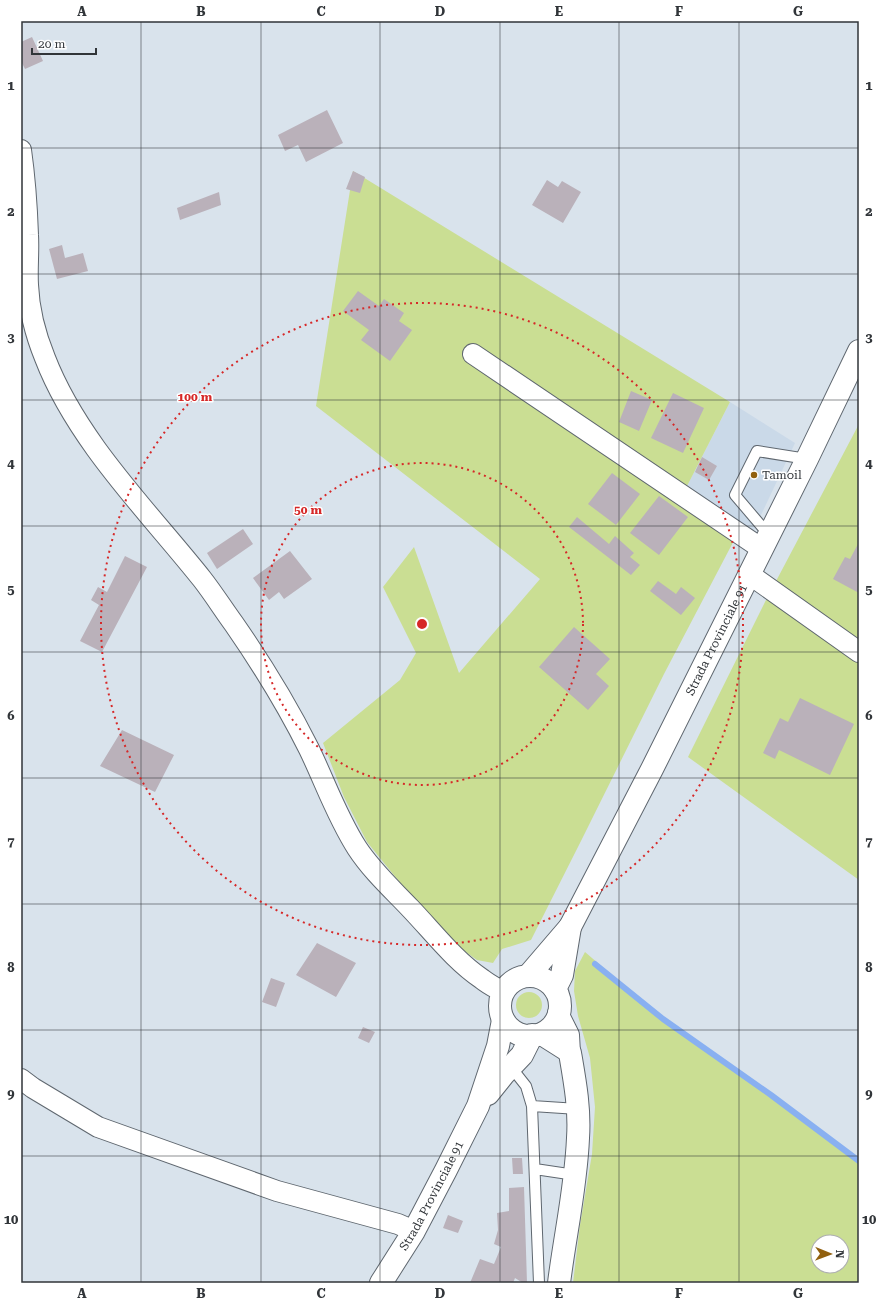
<svg xmlns="http://www.w3.org/2000/svg" width="880" height="1304" viewBox="0 0 880 1304" font-family="'Roboto Serif',serif">
<rect width="100%" height="100%" fill="#d9e3ec"/>
<path fill="#cad9e8" d="M730,402L795,443L753,532L685,490Z"/>
<path fill="#cade93" fill-rule="evenodd" d="M353,171L730,402L685,490L740,529L664,674L581,841L531,940L502,949L493,963L477,960L453,943L401,884L367,842L344,797L323,743L400,680L416,653L383,587L414,547L459,673L540,579L316,406Z
M859,424V880L688,757L765,602Z
M585,952L663,1019L771,1095L859,1161V1283H573L580,1225L592,1154L595,1107L590,1058L578,1016L574,991L575,971ZM818,1242H842V1266H818Z
M516 1005a13 13 0 1 1 26 0a13 13 0 1 1-26 0Z"/>
<g fill="none" stroke-linecap="round" stroke-linejoin="round">
<path stroke="#89b0f1" stroke-width="6" d="M595,964L663,1019L771,1095L859,1161"/>
</g>
<path fill="#bab1ba" d="M32,37L43,61L25,69L21,61V42Z
M327,110L343,143L306,162L298,145L285,151L278,135Z
M353,171L365,177L360,193L346,189Z
M547,180L558,187L562,181L581,192L563,223L532,205Z
M219,192L221,205L180,220L177,208Z
M62,245L65,258L83,253L88,271L57,279L49,249Z
M358,291L379,306L384,299L404,313L399,321L412,330L390,361L361,340L369,330L343,311Z
M631,391L652,400L639,431L619,422Z
M673,393L704,408L683,453L651,438Z
M702,457L717,466L709,480L695,472Z
M612,473L640,494L616,525L588,504Z
M659,496L688,517L659,555L630,533Z
M577,517L609,544L615,536L634,553L630,557L640,565L631,575L569,527Z
M243,529L253,544L217,569L207,553Z
M859,542V593L833,579L845,557L850,559Z
M290,551L312,579L284,599L279,592L269,600L253,578Z
M125,556L147,567L102,652L80,641L99,605L91,600L98,587L107,592Z
M658,581L676,594L681,587L695,598L681,615L650,591Z
M574,627L610,659L596,674L609,686L588,710L539,667Z
M800,698L854,724L830,775L779,750L775,759L763,753L780,718L788,722Z
M122,730L174,755L155,792L100,766Z
M317,943L356,963L336,997L296,975Z
M271,978L285,983L276,1007L262,1002Z
M363,1027L375,1032L369,1043L358,1038Z
M512,1158H522L523,1174H513Z
M524,1187L527,1283H523L515,1278L513,1283H470L480,1259L494,1264L501,1247L494,1244L498,1230L497,1213L509,1211V1188Z
M448,1215L463,1221L458,1233L443,1228Z"/>
<g fill="none" stroke-linecap="round" stroke-linejoin="round">
<defs>
<path id="service" d="M769,535L735,495L757,451L807,459
M511,1067L526,1086L532,1106L539,1283
M532,1106L578,1109
M535,1169L575,1175"/>
<path id="minor" d="M21,150C25,178 27,206 28,235C29,251 27,268 28,285C29,309 36,336 45,358C77,441 147,510 202,579C213,593 223,609 234,624C261,663 288,707 309,749C325,782 337,817 357,848C372,871 392,889 410,908C433,932 455,961 482,979C488,984 496,988 503,992
M473,354L762,549
M749,574L859,652
M558,1013L569,1035L570,1053
M540,1034L570,1053
M21,1079L33,1088L98,1127L277,1191L398,1224L414,1231"/>
<g id="tertiary">
<path id="s1" d="M528,976L570,927L652,769L807,459L859,351"/>
<circle cx="530" cy="1006" r="30"/>
<path d="M555,989L562,975L570,927"/>
<path d="M488,1094L504,1074L522,1055L532,1035"/>
<path id="s2" d="M381,1283L414,1231L446,1170L478,1106L498,1046L503,1020"/>
<path d="M559,1283C565,1235 576,1187 578,1138C580,1109 575,1082 570,1053"/>
</g>
</defs>
<use href="#service" stroke="#5f676f" stroke-width="12"/>
<use href="#minor" stroke="#5f676f" stroke-width="22"/>
<use href="#tertiary" stroke="#5f676f" stroke-width="24"/>
<use href="#service" stroke="#fff" stroke-width="10"/>
<use href="#minor" stroke="#fff" stroke-width="20"/>
<use href="#tertiary" stroke="#fff" stroke-width="22"/>
</g>
<path fill="none" stroke="#313539" stroke-width="1" stroke-opacity="0.55" d="M141,21V1283M261,21V1283M380,21V1283M500,21V1283M619,21V1283M739,21V1283M21,148H859M21,274H859M21,400H859M21,526H859M21,652H859M21,778H859M21,904H859M21,1030H859M21,1156H859"/>
<g fill="none" stroke="#d62828" stroke-width="2" stroke-dasharray="2 4">
<circle cx="422" cy="624" r="161"/>
<circle cx="422" cy="624" r="321"/>
</g>
<circle fill="#91600e" stroke="#fff" stroke-width="1.5" cx="754" cy="475" r="4"/>
<g text-anchor="middle" stroke-width="3" stroke-linejoin="round" paint-order="stroke">
<g font-size="12" fill="#313539" stroke="#fff" text-anchor="start">
<text x="762" y="479">Tamoil</text>
</g>
<g font-size="12" fill="#313539" stroke="#fff">
<text dy="4" stroke="none"><textPath href="#s1" startOffset="387">Strada Provinciale 91</textPath></text>
<text dy="4" stroke="none"><textPath href="#s2" startOffset="101">Strada Provinciale 91</textPath></text>
</g>
</g>
<circle cx="422" cy="624" r="6" fill="#d62828" stroke="#fff" stroke-width="2"/>
<g font-size="12" text-anchor="middle" font-weight="bold" fill="#d62828" stroke="#fff" stroke-width="3" stroke-linejoin="round" paint-order="stroke">
<text x="195" y="401">100 m</text>
<text x="308" y="514">50 m</text>
</g>
<rect width="880" height="1304" fill="none" stroke="#ffffff" stroke-width="44"/>
<g transform="translate(830 1254) rotate(91)"><circle r="19" fill="#ffffff" stroke="#adaeb0"/>
<path d="M0-3L7 15L0 10L-7 15Z" fill="#91600e"/>
<text y="-6" font-size="11" font-weight="bold" text-anchor="middle" fill="#313539">N</text>
</g>
<path d="M32 48v6h64v-6" fill="none" stroke="#313539" stroke-width="2"/>
<text x="38" y="48" font-size="12" fill="#313539" stroke="#ffffff" stroke-width="3" paint-order="stroke">20 m</text>
<rect x="22" y="22" width="836" height="1260" fill="none" stroke="#313539" stroke-width="1.5"/>
<g font-size="13" text-anchor="middle" font-weight="bold" fill="#313539">
<text x="82" y="16">A</text>
<text x="201" y="16">B</text>
<text x="321" y="16">C</text>
<text x="440" y="16">D</text>
<text x="559" y="16">E</text>
<text x="679" y="16">F</text>
<text x="798" y="16">G</text>
<text x="11" y="90">1</text>
<text x="869" y="90">1</text>
<text x="11" y="216">2</text>
<text x="869" y="216">2</text>
<text x="11" y="342">3</text>
<text x="869" y="342">3</text>
<text x="11" y="468">4</text>
<text x="869" y="468">4</text>
<text x="11" y="594">5</text>
<text x="869" y="594">5</text>
<text x="11" y="720">6</text>
<text x="869" y="720">6</text>
<text x="11" y="846">7</text>
<text x="869" y="846">7</text>
<text x="11" y="972">8</text>
<text x="869" y="972">8</text>
<text x="11" y="1098">9</text>
<text x="869" y="1098">9</text>
<text x="11" y="1224">10</text>
<text x="869" y="1224">10</text>
<text x="82" y="1298">A</text>
<text x="201" y="1298">B</text>
<text x="321" y="1298">C</text>
<text x="440" y="1298">D</text>
<text x="559" y="1298">E</text>
<text x="679" y="1298">F</text>
<text x="798" y="1298">G</text>
</g>
</svg>
